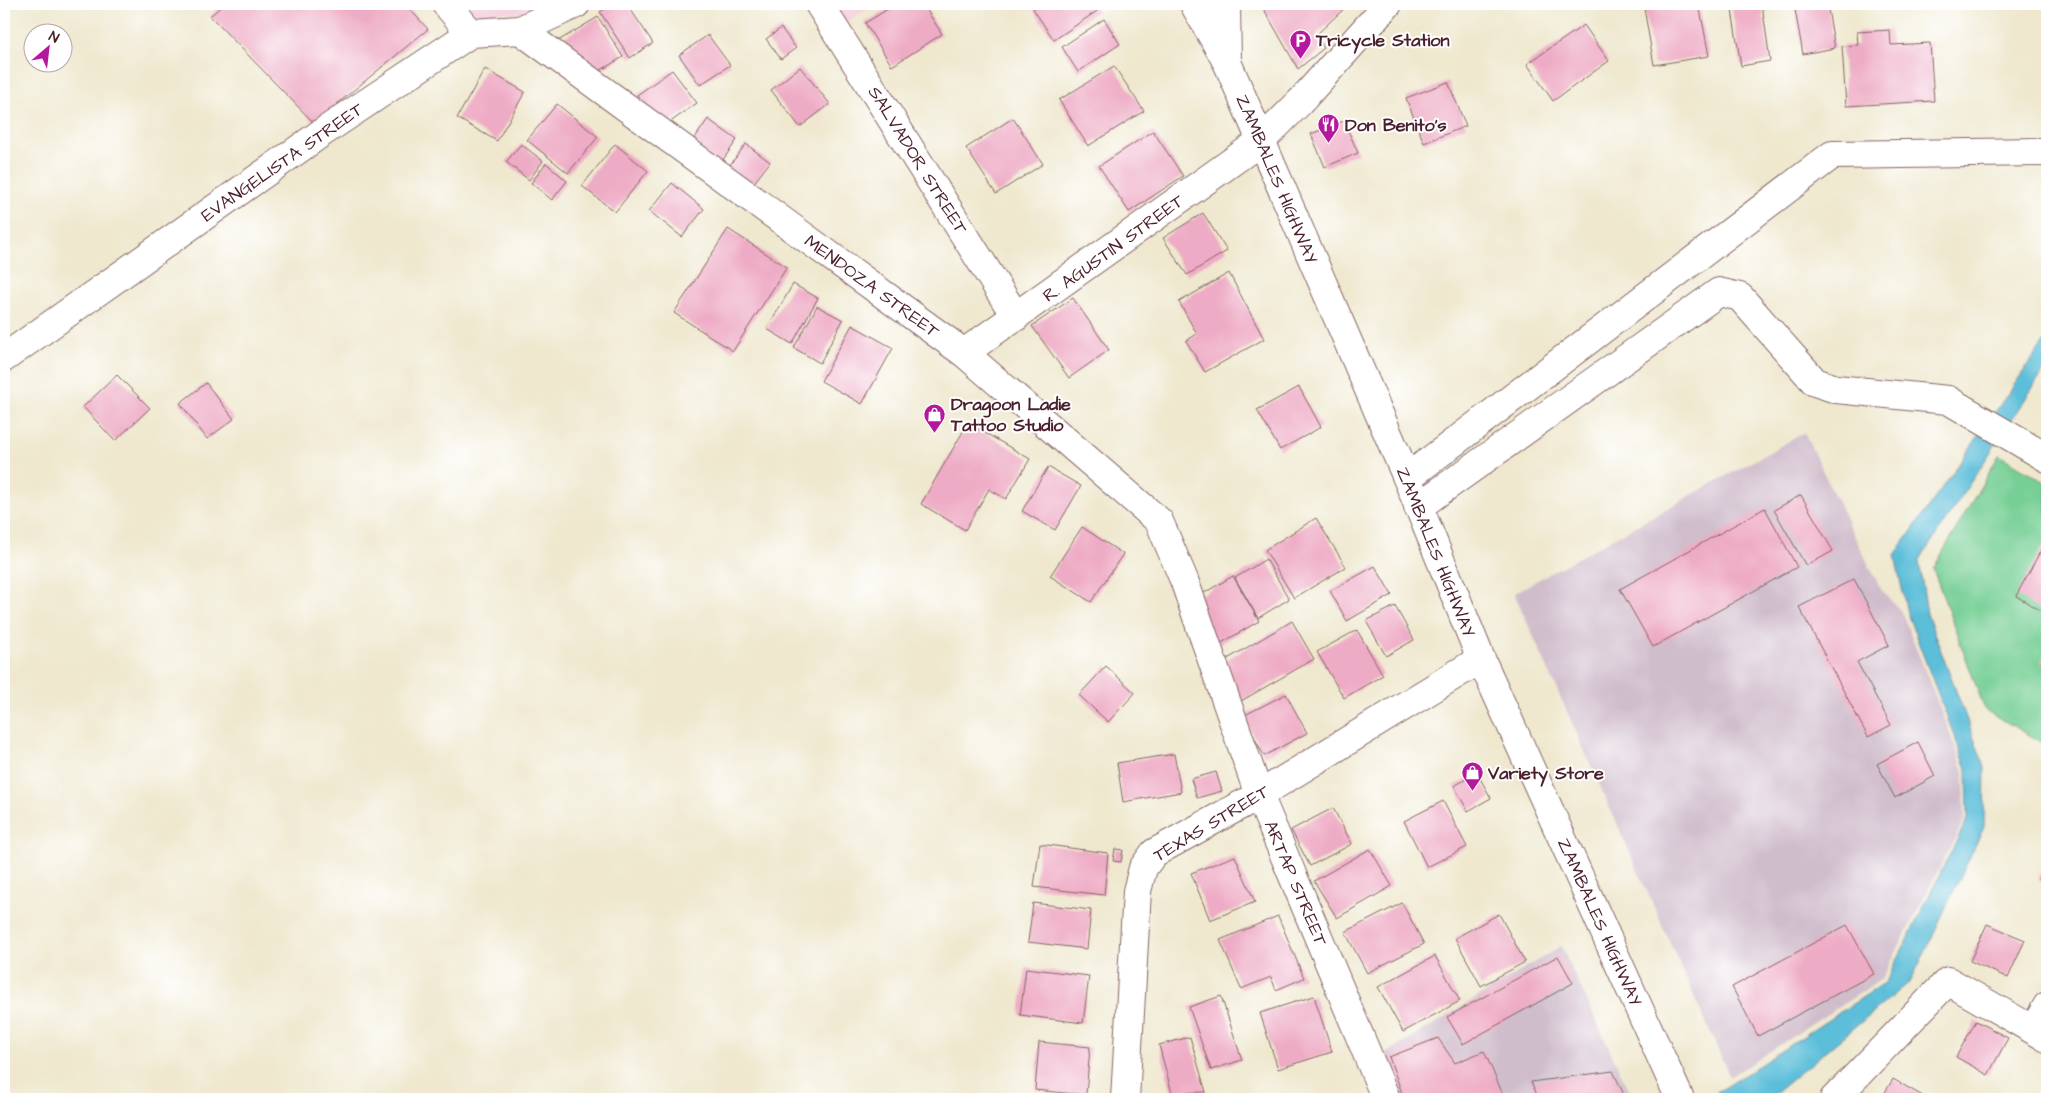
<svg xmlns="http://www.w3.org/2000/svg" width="2051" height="1103" viewBox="0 0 2051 1103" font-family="'Architects Daughter',sans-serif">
<rect width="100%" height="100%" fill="#fff"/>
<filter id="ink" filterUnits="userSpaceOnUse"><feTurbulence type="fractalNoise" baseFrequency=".02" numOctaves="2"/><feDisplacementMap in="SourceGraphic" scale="10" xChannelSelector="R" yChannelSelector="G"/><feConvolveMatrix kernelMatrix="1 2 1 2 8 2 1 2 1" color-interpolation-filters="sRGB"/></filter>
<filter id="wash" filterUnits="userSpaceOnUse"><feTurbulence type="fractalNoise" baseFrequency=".0096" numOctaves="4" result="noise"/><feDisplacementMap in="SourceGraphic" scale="20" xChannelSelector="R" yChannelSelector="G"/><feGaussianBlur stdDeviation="1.12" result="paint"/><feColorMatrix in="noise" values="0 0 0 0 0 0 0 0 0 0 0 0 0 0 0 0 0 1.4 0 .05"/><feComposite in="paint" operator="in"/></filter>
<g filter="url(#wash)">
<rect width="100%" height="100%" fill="#efe8cf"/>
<path fill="#f4cfdc" d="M440,4H547L530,14L502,12L453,19Z
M821,4H876L838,28Z"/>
<path fill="#d0bdcc" d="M1804,433L1881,590L1901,611L1947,725L1964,771L1965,819L1882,979L1730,1077L1514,593Z
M1561,946L1633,1099H1394L1377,1059Z"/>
<path fill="#76cf94" stroke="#607760" d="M1999,455L2047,483V745L1985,710L1933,569Z"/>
<path fill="#5bbed9" stroke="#526e82" d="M2047,338V366L1919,561L1927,614L1985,768L1984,827L1911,981L1768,1099H1699L1723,1089L1886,982L1968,818L1967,769L1907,613L1895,555Z"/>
<path fill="#efe8cf" d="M1716,1090L1720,1099H1696L1697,1098Z"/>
<g id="blocks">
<path fill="#eeabc5" d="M224,4H405L428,29L314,123L210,16Z
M613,4H627L653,43L630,58L600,12Z
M896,4H923L942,34L892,66L865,23Z
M1040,4H1092L1097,11L1054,40L1033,9Z
M1261,4H1349L1316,35L1324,48L1298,69Z
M1666,4H1699L1709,56L1654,65L1644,8Z
M1731,4H1762L1770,61L1741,66Z
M1794,4H1827L1835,48L1803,54Z
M598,17L623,57L596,73L558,41Z
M1104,19L1120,44L1078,72L1062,47Z
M1584,25L1609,61L1553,101L1527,64Z
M781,28L796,48L781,59L766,39Z
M1890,30L1891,45L1930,43L1934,101L1846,106L1842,46L1858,45L1857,32Z
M708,35L730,65L700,85L679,55Z
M1114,66L1144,111L1088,146L1059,100Z
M800,67L830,104L800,127L771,90Z
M485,69L525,92L497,141L457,118Z
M672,70L697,103L662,128L637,95Z
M1448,82L1466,126L1424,143L1406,98Z
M557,104L598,137L568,173L527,140Z
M1013,118L1043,164L996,194L966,148Z
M708,119L737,140L717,168L688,148Z
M1344,121L1358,153L1325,167L1311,134Z
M1153,131L1183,176L1129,212L1099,166Z
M521,144L543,161L529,180L506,162Z
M615,144L648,171L615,212L582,186Z
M746,144L770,162L747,192L723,174Z
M546,163L567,181L552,200L531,183Z
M672,183L704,209L682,237L649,211Z
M1203,213L1227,251L1187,275L1163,238Z
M728,229L787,267L733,351L674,313Z
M1229,273L1264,339L1205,372L1186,341L1197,334L1179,302Z
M793,284L818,298L792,344L767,329Z
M1073,298L1109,350L1069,378L1032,326Z
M817,306L843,320L820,363L794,348Z
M852,325L893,348L862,404L821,381Z
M117,375L150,408L115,441L83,407Z
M206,383L234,419L207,439L180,403Z
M1299,387L1321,427L1280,450L1257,410Z
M968,423L1030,459L1006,499L989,489L965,530L921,504Z
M1048,467L1081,486L1055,530L1022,511Z
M1801,495L1833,551L1806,566L1774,510Z
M1765,508L1797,567L1653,647L1620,589Z
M1316,518L1346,567L1294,598L1265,550Z
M1082,527L1123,554L1091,602L1050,576Z
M2047,539V614L2016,596Z
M1266,559L1289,599L1258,618L1235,578Z
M1375,566L1392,595L1347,621L1330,591Z
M1233,576L1259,621L1218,645L1192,600Z
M1854,579L1889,645L1857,662L1891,725L1868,737L1799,607Z
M1395,606L1414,640L1386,656L1366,621Z
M1292,621L1314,659L1241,701L1219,664Z
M1357,630L1383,675L1344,698L1317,652Z
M2047,652V666L2041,663Z
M1106,666L1135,693L1108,722L1079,695Z
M1286,694L1307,733L1264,756L1243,716Z
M1918,742L1935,776L1895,798L1877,764Z
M1174,754L1181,792L1123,802L1117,763Z
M1216,772L1222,791L1197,798L1191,779Z
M1477,773L1491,798L1468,811L1454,786Z
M1443,801L1467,847L1427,867L1404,821Z
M1333,808L1352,844L1310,866L1291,830Z
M1040,844L1108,853L1104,895L1034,887Z
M1115,849L1123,850L1121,862L1113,861Z
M1370,849L1392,886L1337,918L1314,881Z
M1235,856L1255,902L1210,920L1191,873Z
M2047,862V884L2038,879Z
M1033,903L1091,910L1087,949L1028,942Z
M1402,903L1424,944L1367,973L1345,932Z
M1499,914L1525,962L1481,986L1455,938Z
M1278,916L1304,978L1276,990L1271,977L1241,989L1220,940Z
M1987,924L2025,940L2008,978L1970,961Z
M1847,925L1874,974L1758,1036L1732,987Z
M1435,956L1460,1001L1403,1032L1378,987Z
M1558,956L1573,983L1463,1044L1447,1017Z
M1026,968L1089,976L1083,1023L1020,1015Z
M1221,996L1242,1060L1211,1070L1189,1007Z
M1314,996L1332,1052L1278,1069L1260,1013Z
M1976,1021L2008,1038L1988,1075L1956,1057Z
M1190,1037L1206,1092L1172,1093L1159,1045Z
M1438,1038L1455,1063L1484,1051L1505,1099H1404L1389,1057Z
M1039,1042L1090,1047L1086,1095L1035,1090Z
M1613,1071L1626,1099H1539L1531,1082Z
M1893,1079L1928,1099H1881Z"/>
</g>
</g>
<g filter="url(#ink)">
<use href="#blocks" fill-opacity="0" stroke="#846564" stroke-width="1"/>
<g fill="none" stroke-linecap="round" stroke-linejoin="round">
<defs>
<path id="minor" d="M446,4L471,33
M819,4L1016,317
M1226,4L1227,62
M520,30L964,353L1159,521L1184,580L1259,795L1386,1099
M964,353L1261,141L1300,102L1388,4
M4,358L320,134L471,33L520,30L576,4
M1407,478L1832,155L2047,152
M1418,507L1719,292L1740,297L1815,382L1836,389L1948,400L2047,458
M2033,1030L2047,1006
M1125,1099L1137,891L1143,868L1154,853L1259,795L1481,659
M1834,1099L1948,981L2047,1038"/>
<path id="major" d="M1194,4L1227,62L1407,478L1481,659L1680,1099"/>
</defs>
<use href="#minor" stroke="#846564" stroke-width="30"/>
<use href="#major" stroke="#846564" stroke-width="30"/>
<use href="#minor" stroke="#fff" stroke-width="28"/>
<use href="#major" stroke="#fff" stroke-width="28"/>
</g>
</g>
<defs>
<symbol id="parking-pin" viewBox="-11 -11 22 30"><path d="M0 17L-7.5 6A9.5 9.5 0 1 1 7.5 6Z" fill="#b5179e" stroke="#fff"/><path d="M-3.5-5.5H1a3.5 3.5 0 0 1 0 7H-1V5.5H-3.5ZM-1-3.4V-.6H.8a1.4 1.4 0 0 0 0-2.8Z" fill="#fff"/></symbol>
<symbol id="restaurant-pin" viewBox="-11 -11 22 30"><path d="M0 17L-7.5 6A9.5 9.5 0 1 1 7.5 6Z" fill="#b5179e" stroke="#fff"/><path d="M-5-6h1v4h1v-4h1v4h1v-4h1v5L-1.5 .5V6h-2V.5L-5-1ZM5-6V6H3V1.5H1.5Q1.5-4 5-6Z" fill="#fff"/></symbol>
<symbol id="shop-pin" viewBox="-11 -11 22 30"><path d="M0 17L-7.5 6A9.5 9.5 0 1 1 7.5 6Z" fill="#b5179e" stroke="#fff"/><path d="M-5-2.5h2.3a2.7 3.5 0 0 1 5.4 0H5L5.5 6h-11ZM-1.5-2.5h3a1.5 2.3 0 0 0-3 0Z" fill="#fff"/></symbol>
</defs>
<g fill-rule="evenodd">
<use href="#parking-pin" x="1288" y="28" width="25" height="34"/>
<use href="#restaurant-pin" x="1316" y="112" width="25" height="34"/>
<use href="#shop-pin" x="922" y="402" width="25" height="34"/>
<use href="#shop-pin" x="1460" y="760" width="25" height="34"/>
</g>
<g text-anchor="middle" stroke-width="4" stroke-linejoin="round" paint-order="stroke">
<g font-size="18" font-weight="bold" fill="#4a1f2b" stroke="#fff" text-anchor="start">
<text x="1316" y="46">Tricycle Station</text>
<text x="1345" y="131">Don Benito's</text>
<text x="951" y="410">Dragoon Ladie<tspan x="951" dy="21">Tattoo Studio</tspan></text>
<text x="1488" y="779">Variety Store</text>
</g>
<g font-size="18" fill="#4a1f2b" stroke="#fff">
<text transform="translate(918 160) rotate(58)" y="6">SALVADOR STREET</text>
<text transform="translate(282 162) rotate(-35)" y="6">EVANGELISTA STREET</text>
<text transform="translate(1277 179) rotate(67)" y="6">ZAMBALES HIGHWAY</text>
<text transform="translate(1113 248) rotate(-36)" y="6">R. AGUSTIN STREET</text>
<text transform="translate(872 286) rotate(36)" y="6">MENDOZA STREET</text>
<text transform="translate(1436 552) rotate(68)" y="6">ZAMBALES HIGHWAY</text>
<text transform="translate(1211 823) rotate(-31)" y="6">TEXAS STREET</text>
<text transform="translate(1296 883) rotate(67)" y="6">ARTAP STREET</text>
<text transform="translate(1600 922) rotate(66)" y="6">ZAMBALES HIGHWAY</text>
</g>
</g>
<rect width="2051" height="1103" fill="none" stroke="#fff" stroke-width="20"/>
<g transform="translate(48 48) rotate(28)"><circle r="24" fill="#ffffff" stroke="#b7a5aa"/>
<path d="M0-4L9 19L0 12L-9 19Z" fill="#b5179e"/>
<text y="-8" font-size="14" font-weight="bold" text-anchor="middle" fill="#4a1f2b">N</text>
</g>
</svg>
